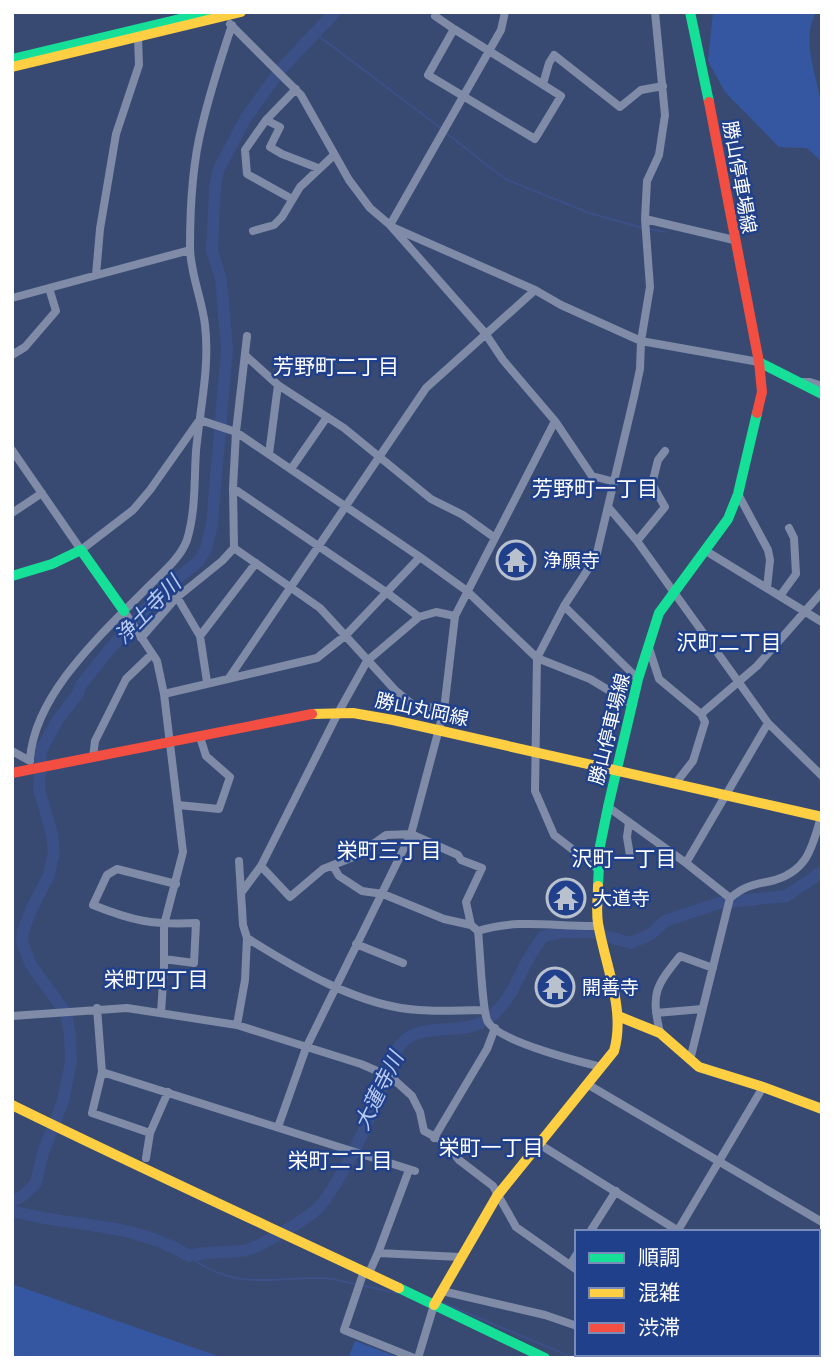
<svg xmlns="http://www.w3.org/2000/svg" width="834" height="1370" viewBox="0 0 834 1370" font-family="'PT Sans','Noto Sans JP',sans-serif">
<rect width="100%" height="100%" fill="#384a72"/>
<path fill="#3557a1" d="M713,12H816C799,44 820,80 822,113C823,129 822,146 822,162L807,148L779,147L725,92L708,61Z
M12,1284L223,1358H12Z
M355,1341L400,1358H348Z"/>
<g fill="none" stroke-linecap="round" stroke-linejoin="round">
<path stroke="#3a5086" stroke-width="2" d="M316,34L442,129
M446,133L505,179L589,213L643,228
M649,229L665,232
M189,1256C236,1292 270,1277 322,1278C333,1278 344,1282 355,1284
M364,1286L396,1293
M443,1303L574,1358"/>
<path stroke="#3a5086" stroke-width="12" d="M12,1201L24,1195L36,1183L43,1153L63,1101L71,1062L70,1035L66,1013L31,965L22,942L23,931L32,908L49,875L54,852L52,834L39,789L41,750L57,721L77,695L81,685L109,650L165,588L199,561L206,549L212,524L227,349L221,279L212,251L215,188L218,171L245,119L281,69L335,12
M12,1211C74,1228 132,1221 189,1256C209,1250 228,1254 247,1250C259,1247 270,1239 281,1233C293,1226 306,1219 316,1210C333,1194 360,1140 370,1117C379,1097 388,1059 401,1044C418,1023 455,1034 478,1024C516,1007 519,963 544,936L564,932H591L631,943L651,934L665,921L719,903L786,896L822,872"/>
<path stroke="#7f8ba7" stroke-width="8" d="M435,16L454,29
M230,24L301,95L349,180L370,208L390,225L485,333L503,360L555,421L592,476L615,482
M454,29L561,96L535,139L428,75Z
M543,84L549,63L554,55L620,107L641,90L663,86
M266,120L280,127L270,147L282,154L318,168
M292,199L247,174L245,150L266,120L296,89
M645,219L734,240
M390,225L501,30L505,12
M392,227L535,290L561,305L641,341L759,362
M253,231L274,225L282,217L300,187L334,155
M96,275L100,229L116,134L139,65L138,37
M12,298L190,250
M12,355L25,347L56,311L49,288
M246,356L278,385L344,428L431,499L463,515L495,538
M801,382H810L822,386
M200,420L236,432L420,557L467,591L537,658L590,679L633,705
M12,450L81,550L133,510L150,490L198,422
M269,454L278,385
M291,469L327,417
M233,488L386,592L419,617L436,612L455,616
M738,494L768,550L770,560L767,588
M609,508L637,541L768,723L822,776
M12,513L42,493
M637,541L665,507L652,484L658,460L665,451
M234,548L320,608L395,690L412,704L444,710
M706,551L822,622
M780,596L796,574L794,538L789,528
M177,597L200,636
M564,606L638,679
M124,611L157,661L164,694L183,852L164,925V967L161,1013
M141,638L175,599L222,561L234,548L233,488L236,432L247,336
M649,648L659,679L701,714L757,666L822,592
M229,678L426,388L535,290
M207,682L200,636L256,563
M164,694L317,658L346,635L420,557
M12,751L30,761
M93,757L95,741L126,679L152,654
M30,759C35,693 103,633 147,588C161,574 180,559 187,540C196,510 194,481 196,451C200,408 210,367 205,325C202,299 190,273 190,247C190,207 192,165 202,126C210,92 221,58 232,25
M675,784L693,761L705,722L701,714
M178,805L219,809L230,777L206,756L200,737
M608,807L686,863L730,898
M629,822L627,837L630,856
M686,863L768,723
M261,866L290,897L323,869L356,856L386,835L411,834L458,855L461,860L482,868L466,902L471,925
M333,866L339,876L362,891L383,894L444,919L471,925L478,931C480,947 482,1013 488,1022C500,1042 577,1061 601,1067
M599,870L554,835L535,791L537,658L564,606L596,557L634,397L640,369L641,341L650,287L645,219L647,181L659,155L665,115L655,12
M241,893L261,866L338,713L367,661L419,617
M478,931C518,918 557,927 598,926
M247,938C296,969 361,1007 419,1010C440,1012 462,1010 484,1010
M356,944L403,963
M164,959L194,963L196,923C152,925 133,921 93,905L107,875L117,869L176,884
M97,1008L102,1072L415,1171
M656,1013L702,1009
M12,1016L127,1008L237,1025L361,1064L391,1077L412,1096L420,1112L424,1131L445,1142L459,1160L493,1186L516,1227L577,1270
M237,1025L245,980L247,938L243,925L239,861
M660,1033C651,993 655,987 680,956L713,968
M690,1060L730,898C747,884 755,885 775,880C808,870 812,847 821,817
M102,1072L92,1113L150,1133
M587,1084L822,1222
M278,1127L306,1048L411,834L444,710L455,616L555,421
M434,1138L487,1049L495,1028
M539,1144L680,1232
M146,1158L150,1133L168,1092
M409,1170L378,1253L460,1257
M590,1232L616,1191
M677,1232L763,1087
M570,1265L577,1254
M364,1271L344,1330L414,1358
M369,1273L378,1253
M442,1291L545,1315L577,1326
M818,1310L822,1312
M627,1354L633,1358
M676,1354V1358
M708,1354L713,1358
M418,1358L434,1305
M593,1358L594,1354"/>
<path stroke="#16e098" stroke-width="10" d="M690,12L709,102
M12,59L209,12
M759,362L822,394
M12,576L52,564L81,550L124,611
M598,886L600,846L608,807L638,679L659,613L728,519L738,494L757,413
M399,1288L545,1358"/>
<path stroke="#ffcf43" stroke-width="10" d="M12,67L241,12
M312,714L353,713L393,720L822,817
M618,1016L660,1033L699,1067L763,1087L822,1109
M12,1105C140,1168 270,1227 399,1288
M434,1305L497,1196L614,1051C626,1010 605,965 598,923C596,911 598,898 598,886"/>
<path stroke="#f24e42" stroke-width="10" d="M709,102L759,362L762,392L757,413
M12,773L312,714"/>
</g>
<defs>
<symbol id="temple-ring" viewBox="-11 -11 22 22"><circle r="9.5" fill="#20408b" stroke="#b9c0ce" stroke-width="1.5"/><path d="M0-6L5-2H3V0L6.5 2.5H4V6H1.5V3h-3V6H-4V2.5H-6.5L-3 0V-2H-5Z" fill="#b9c0ce"/></symbol>
</defs>
<g fill-rule="evenodd">
<use href="#temple-ring" x="494" y="538" width="44" height="44"/>
<use href="#temple-ring" x="544" y="876" width="44" height="44"/>
<use href="#temple-ring" x="533" y="965" width="44" height="44"/>
</g>
<g text-anchor="middle" stroke-width="5" stroke-linejoin="round" paint-order="stroke">
<g font-size="19" fill="#fff" stroke="#20408b">
<text transform="translate(740 177) rotate(80)" y="7">勝山停車場線</text>
<text transform="translate(422 709) rotate(12)" y="7">勝山丸岡線</text>
<text transform="translate(609 729) rotate(-76)" y="7">勝山停車場線</text>
</g>
<g font-size="19" fill="#fff" stroke="#20408b" text-anchor="start">
<text x="543" y="567">浄願寺</text>
<text x="593" y="905">大道寺</text>
<text x="582" y="994">開善寺</text>
</g>
<g font-size="21" fill="#fff" stroke="#20408b">
<text x="336" y="374">芳野町二丁目</text>
<text x="595" y="496">芳野町一丁目</text>
<text x="729" y="650">沢町二丁目</text>
<text x="389" y="858">栄町三丁目</text>
<text x="624" y="866">沢町一丁目</text>
<text x="156" y="987">栄町四丁目</text>
<text x="491" y="1155">栄町一丁目</text>
<text x="340" y="1168">栄町二丁目</text>
</g>
<g font-size="21" font-style="italic" fill="#b9cbf2" stroke="#20408b">
<text transform="translate(148 610) rotate(-46)" y="7">浄土寺川</text>
<text transform="translate(379 1091) rotate(-64)" y="7">大蓮寺川</text>
</g>
</g>
<rect width="834" height="1370" fill="none" stroke="#ffffff" stroke-width="28"/>
<rect x="575" y="1230" width="245" height="126" fill="#20408b" stroke="#798cb9" stroke-width="2"/>
<rect x="589" y="1253" width="35" height="10" fill="#16e098" stroke="#798cb9" stroke-width="2"/>
<text x="638" y="1265" font-size="21" fill="#ffffff">順調</text>
<rect x="589" y="1288" width="35" height="10" fill="#ffcf43" stroke="#798cb9" stroke-width="2"/>
<text x="638" y="1300" font-size="21" fill="#ffffff">混雑</text>
<rect x="589" y="1323" width="35" height="10" fill="#f24e42" stroke="#798cb9" stroke-width="2"/>
<text x="638" y="1335" font-size="21" fill="#ffffff">渋滞</text>
</svg>
